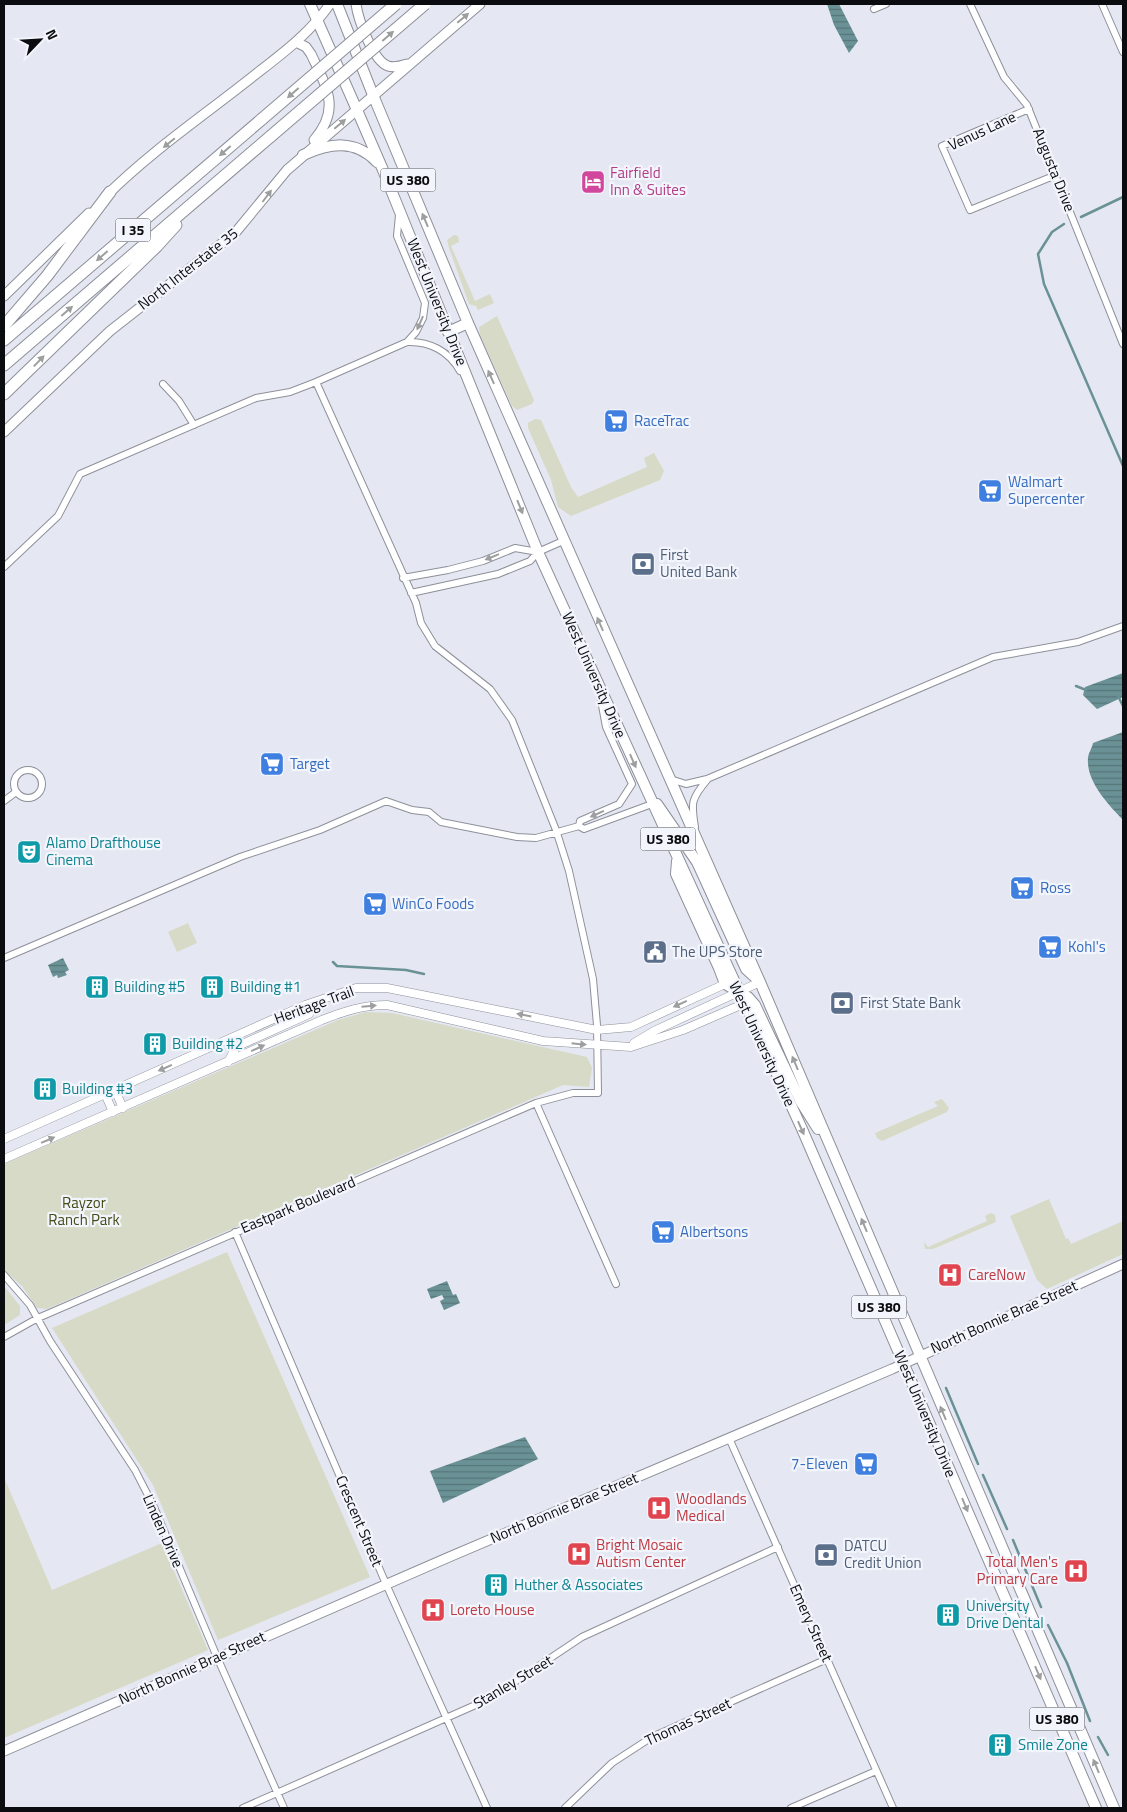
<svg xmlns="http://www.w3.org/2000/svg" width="1127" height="1812" viewBox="0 0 1127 1812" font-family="'Titillium Web',sans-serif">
<defs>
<pattern id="water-rules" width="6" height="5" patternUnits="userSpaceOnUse" patternTransform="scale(1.25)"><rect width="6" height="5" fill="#6a9296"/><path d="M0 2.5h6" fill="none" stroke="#557679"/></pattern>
</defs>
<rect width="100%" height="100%" fill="#e5e8f2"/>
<path fill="#d6dac6" d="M454,235L458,236L459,242L451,246L475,301L490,294L494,303L478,310L476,306L469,304L449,248L447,240Z
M497,316L534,400L532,404L517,410L512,406L480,335L479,327Z
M535,419L541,420L571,487L578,497L647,467L644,458L654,453L664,471L660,480L571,516L558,507L551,480L528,428V423Z
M188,923L197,943L177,952L168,932Z
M366,1012L392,1013L587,1057L592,1068L589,1087L563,1085L47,1309L37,1308L22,1286L4,1270V1164L338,1020Z
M942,1099L949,1108L947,1112L882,1141L877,1138L875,1133L938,1106L934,1102Z
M1049,1199L1066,1239L1068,1238L1071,1244L1123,1221V1254L1047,1289L1037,1280L1010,1216Z
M991,1213L995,1215L996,1222L933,1249H925L924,1242L928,1247L987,1221L985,1216Z
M227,1252L370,1577L218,1640L153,1485L52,1328Z
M4,1286L20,1306V1315L4,1325Z
M4,1477L52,1590L162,1543L208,1650L4,1738Z"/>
<path fill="url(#water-rules)" d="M827,4H839L858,41L849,53L834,25Z
M1123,673V697L1097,709L1083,695L1085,687Z
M1123,732V820C1109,805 1086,782 1088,758C1088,754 1092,748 1093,743Z
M63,958L69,970L65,972L67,975L58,978L57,975L53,977L48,965Z
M447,1281L453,1295L456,1294L460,1303L444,1310L440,1301L444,1299L442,1295L431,1299L427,1289Z
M525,1437L538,1459L443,1503L430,1471Z"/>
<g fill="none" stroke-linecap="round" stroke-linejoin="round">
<path stroke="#6a9296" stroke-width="2.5" d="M1081,217L1123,197
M1064,224L1052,232L1038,254L1044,284L1123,466
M1076,686L1086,690
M1118,696L1123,706
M333,962L337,966L406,970L424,974
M946,1388L978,1464
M983,1475L1007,1529
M1013,1540L1041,1607
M1048,1625L1067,1663L1090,1721
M1098,1737L1108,1755"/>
<defs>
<path id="minor" d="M970,4L1004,77L1027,105L1123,344
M1102,4L1123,52
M874,9L886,4
M1029,109L942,146L970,210L1056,175
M399,215L397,236L425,303L423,318L416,332L407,342
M163,384L179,401L194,425
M4,567L58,516L80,474L256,398L290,392L316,382
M403,578L448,570L483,561L515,548L538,552
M411,593L498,574L530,561L538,552L563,541
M14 784a14 14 0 1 1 28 0a14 14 0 1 1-28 0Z
M670,779L686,784L707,779L993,657L1078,642L1123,626
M4,801L16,792
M579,826L580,821L619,804L632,784L606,727L600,695
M695,827C691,803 691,799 707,780
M4,958L240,857L320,830L386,801L412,810L429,812L441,822L517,837L536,838L579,826L584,829L652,804
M536,1103L616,1284
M235,1232L386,1584L487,1808
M4,1275L30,1305L50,1341L135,1470L154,1507L217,1657L284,1808
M4,1337L38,1318L536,1103L573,1093H598L597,1025L593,979L569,871L556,830L512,720L490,689L435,646L421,623L416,603L316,382L407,342C429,341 449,351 460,371
M729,1438L893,1808
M243,1808L489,1699L582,1637L778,1547
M565,1808L612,1763L652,1737L827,1659
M791,1808L876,1771"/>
<path id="tertiary" d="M634,1043L654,1031L760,982
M228,1062L236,1047L309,1014
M115,1090L123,1108
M105,1094L113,1112
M4,1139L305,1005L356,988H387L597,1030L631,1027L725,984
M4,1159L322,1020C345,1011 363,1005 387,1005L543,1041L631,1047L683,1030L743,1004"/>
<path id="secondary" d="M356,4C358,19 373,61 388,66C394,68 401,66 407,64
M296,42L306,47L311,54C327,88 341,109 314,140
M106,196C151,151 206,114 256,74C283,53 310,33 330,4
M4,296L89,213
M4,432L110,331L235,233L287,170L480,4
M4,1751L449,1557L892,1369L1123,1264"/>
<path id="primary" d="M373,95L468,323L760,982L1114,1808
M357,110L383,170L538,552L802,1129L1096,1808
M303,155C330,143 355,139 377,162
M448,332L468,323
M657,804L697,862L746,969L757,979
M677,861L676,874L719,968L725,984L748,997L755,1005L801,1102L818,1129"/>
<path id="trunk" d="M310,4L357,110
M337,4L373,95"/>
<path id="motorway" d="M4,326L47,276L110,192
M4,340L262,119
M4,365L271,136
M4,394L157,246L176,225"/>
</defs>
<use href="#minor" stroke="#8d9099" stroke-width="8"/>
<use href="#tertiary" stroke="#8d9099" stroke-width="9"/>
<use href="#secondary" stroke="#8d9099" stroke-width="11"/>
<use href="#primary" stroke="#8d9099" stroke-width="12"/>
<use href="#trunk" stroke="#8d9099" stroke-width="12"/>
<use href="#motorway" stroke="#8d9099" stroke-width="13"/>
<use href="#minor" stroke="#fff" stroke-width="6"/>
<use href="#tertiary" stroke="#fff" stroke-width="8"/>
<use href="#secondary" stroke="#fff" stroke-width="9"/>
<use href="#primary" stroke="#fff" stroke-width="10"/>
<use href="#trunk" stroke="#fff" stroke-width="10"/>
<use href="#motorway" stroke="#fff" stroke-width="11"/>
<defs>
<path id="motorway-bridge" d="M262,119L396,4
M271,136L425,4"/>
</defs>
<use href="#motorway-bridge" stroke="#8d9099" stroke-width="13" stroke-linecap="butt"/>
<use href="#motorway-bridge" stroke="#fff" stroke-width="11"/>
</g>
<defs><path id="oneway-solid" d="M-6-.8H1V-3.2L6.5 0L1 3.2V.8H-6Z" transform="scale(1.25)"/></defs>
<g fill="#9d9e9f">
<use href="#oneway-solid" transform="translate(463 18) rotate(-40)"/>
<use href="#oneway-solid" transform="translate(388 36) rotate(-41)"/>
<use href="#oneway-solid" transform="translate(293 93) rotate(139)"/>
<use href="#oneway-solid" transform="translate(340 124) rotate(-40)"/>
<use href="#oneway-solid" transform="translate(169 143) rotate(141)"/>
<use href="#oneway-solid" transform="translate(225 151) rotate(139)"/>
<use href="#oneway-solid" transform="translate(267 196) rotate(-53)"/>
<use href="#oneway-solid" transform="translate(425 220) rotate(-113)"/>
<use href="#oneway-solid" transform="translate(102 256) rotate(139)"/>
<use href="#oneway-solid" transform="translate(67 311) rotate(-41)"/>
<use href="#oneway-solid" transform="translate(420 323) rotate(114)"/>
<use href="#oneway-solid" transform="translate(39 361) rotate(-46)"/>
<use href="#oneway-solid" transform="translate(491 377) rotate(-114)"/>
<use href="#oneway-solid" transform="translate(520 507) rotate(68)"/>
<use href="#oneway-solid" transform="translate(492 557) rotate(158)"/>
<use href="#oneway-solid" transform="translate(600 624) rotate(-114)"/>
<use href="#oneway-solid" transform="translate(633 761) rotate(66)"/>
<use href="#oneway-solid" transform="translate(597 814) rotate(156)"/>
<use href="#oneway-solid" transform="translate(680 1004) rotate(156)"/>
<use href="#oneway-solid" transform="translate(369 1006) rotate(-5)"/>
<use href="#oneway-solid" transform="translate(524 1015) rotate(-169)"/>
<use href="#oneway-solid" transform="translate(579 1044) rotate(6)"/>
<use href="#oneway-solid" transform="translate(258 1048) rotate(-24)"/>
<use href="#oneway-solid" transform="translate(795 1063) rotate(-113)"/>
<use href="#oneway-solid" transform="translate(165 1068) rotate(156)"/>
<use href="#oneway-solid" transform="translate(801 1128) rotate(66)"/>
<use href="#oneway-solid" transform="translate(48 1140) rotate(-23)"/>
<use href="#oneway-solid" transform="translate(864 1225) rotate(-113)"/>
<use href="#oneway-solid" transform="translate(943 1413) rotate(-113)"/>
<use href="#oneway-solid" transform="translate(965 1505) rotate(67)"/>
<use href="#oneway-solid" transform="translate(1038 1673) rotate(67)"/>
<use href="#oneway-solid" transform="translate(1096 1766) rotate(-113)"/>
</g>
<defs>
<symbol id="hotel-square" viewBox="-11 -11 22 22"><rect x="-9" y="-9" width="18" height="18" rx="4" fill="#d1479c" stroke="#f3f5fd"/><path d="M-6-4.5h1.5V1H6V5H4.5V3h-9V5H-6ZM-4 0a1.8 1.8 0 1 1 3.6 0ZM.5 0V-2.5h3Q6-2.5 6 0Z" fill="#fff"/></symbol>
<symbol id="supermarket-square" viewBox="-11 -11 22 22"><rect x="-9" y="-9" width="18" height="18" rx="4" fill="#3f7fe0" stroke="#f3f5fd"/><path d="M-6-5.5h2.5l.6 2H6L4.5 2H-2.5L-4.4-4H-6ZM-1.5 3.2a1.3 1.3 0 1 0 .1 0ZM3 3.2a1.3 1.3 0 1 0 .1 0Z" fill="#fff"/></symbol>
<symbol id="bank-square" viewBox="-11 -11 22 22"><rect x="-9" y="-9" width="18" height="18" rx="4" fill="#5c6f8a" stroke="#f3f5fd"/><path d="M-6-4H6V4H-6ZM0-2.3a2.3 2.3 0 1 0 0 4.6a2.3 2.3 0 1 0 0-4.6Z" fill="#fff"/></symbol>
<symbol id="theatre-square" viewBox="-11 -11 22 22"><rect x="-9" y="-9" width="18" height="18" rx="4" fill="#0f9aa8" stroke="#f3f5fd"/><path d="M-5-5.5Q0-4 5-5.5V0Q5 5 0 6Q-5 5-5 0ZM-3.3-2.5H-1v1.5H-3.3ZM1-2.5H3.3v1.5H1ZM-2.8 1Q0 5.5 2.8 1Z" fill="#fff"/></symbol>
<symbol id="civic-square" viewBox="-11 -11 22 22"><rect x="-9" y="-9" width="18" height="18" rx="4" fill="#5c6f8a" stroke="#f3f5fd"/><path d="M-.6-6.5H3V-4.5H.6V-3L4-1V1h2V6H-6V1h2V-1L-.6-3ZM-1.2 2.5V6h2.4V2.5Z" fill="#fff"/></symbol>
<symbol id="building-square" viewBox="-11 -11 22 22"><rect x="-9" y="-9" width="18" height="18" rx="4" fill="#0f9aa8" stroke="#f3f5fd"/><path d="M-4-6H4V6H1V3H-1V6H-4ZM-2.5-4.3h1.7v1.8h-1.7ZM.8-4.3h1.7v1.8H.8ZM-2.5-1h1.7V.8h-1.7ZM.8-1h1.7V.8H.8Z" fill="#fff"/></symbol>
<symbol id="hospital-square" viewBox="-11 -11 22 22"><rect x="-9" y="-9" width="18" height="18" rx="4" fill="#e0444e" stroke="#f3f5fd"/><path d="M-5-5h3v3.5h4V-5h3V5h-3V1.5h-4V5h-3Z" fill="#fff"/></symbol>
</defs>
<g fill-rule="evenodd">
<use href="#hotel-square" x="579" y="168" width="28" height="28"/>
<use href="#supermarket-square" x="602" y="407" width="28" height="28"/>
<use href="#supermarket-square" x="976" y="477" width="28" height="28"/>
<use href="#bank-square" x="629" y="550" width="28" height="28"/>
<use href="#supermarket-square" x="258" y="750" width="28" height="28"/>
<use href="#theatre-square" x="15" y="838" width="28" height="28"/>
<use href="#supermarket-square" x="1008" y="874" width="28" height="28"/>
<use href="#supermarket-square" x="361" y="890" width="28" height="28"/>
<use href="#supermarket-square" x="1036" y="933" width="28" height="28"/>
<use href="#civic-square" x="641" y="938" width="28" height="28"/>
<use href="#building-square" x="83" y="973" width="28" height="28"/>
<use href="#building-square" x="198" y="973" width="28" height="28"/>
<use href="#bank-square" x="828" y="989" width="28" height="28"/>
<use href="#building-square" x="141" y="1030" width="28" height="28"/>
<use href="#building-square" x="31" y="1075" width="28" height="28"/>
<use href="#supermarket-square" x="649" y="1218" width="28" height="28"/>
<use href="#hospital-square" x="936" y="1261" width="28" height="28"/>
<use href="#supermarket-square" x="852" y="1450" width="28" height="28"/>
<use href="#hospital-square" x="645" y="1494" width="28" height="28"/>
<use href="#hospital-square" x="565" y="1540" width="28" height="28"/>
<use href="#bank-square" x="812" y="1541" width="28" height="28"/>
<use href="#hospital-square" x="1062" y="1557" width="28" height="28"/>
<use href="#building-square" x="482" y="1571" width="28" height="28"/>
<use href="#hospital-square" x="419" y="1596" width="28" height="28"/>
<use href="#building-square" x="934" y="1601" width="28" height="28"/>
<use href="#building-square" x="986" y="1731" width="28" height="28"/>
</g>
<g text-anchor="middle" stroke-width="4.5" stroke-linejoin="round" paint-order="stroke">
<g fill="#f3f5fd" stroke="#515256" stroke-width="1">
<rect x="380.5" y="168.5" width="55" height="23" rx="4"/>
<rect x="115.5" y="218.5" width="35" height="23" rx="4"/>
<rect x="640.5" y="827.5" width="55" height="23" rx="4"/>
<rect x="851.5" y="1295.5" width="55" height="23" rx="4"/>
<rect x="1029.5" y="1707.5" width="55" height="23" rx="4"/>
</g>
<g font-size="14" font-weight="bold" fill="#0b0c0f">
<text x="408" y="185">US 380</text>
<text x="133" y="235">I 35</text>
<text x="668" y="844">US 380</text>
<text x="879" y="1312">US 380</text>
<text x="1057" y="1724">US 380</text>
</g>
<g font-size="15" fill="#0b0c0f" stroke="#f3f5fd">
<text transform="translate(982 131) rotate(-25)" y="5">Venus Lane</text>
<text transform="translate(1054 170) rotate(68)" y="5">Augusta Drive</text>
<text transform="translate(188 269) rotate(-38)" y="5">North Interstate 35</text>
<text transform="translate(437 302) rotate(68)" y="5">West University Drive</text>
<text transform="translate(594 675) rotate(66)" y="5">West University Drive</text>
<text transform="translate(314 1005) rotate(-20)" y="5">Heritage Trail</text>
<text transform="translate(762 1044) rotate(65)" y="5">West University Drive</text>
<text transform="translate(298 1205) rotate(-23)" y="5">Eastpark Boulevard</text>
<text transform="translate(1004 1317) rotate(-24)" y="5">North Bonnie Brae Street</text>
<text transform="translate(925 1414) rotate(67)" y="5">West University Drive</text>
<text transform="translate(564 1508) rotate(-23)" y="5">North Bonnie Brae Street</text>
<text transform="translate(359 1521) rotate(67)" y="5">Crescent Street</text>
<text transform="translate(163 1531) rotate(66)" y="5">Linden Drive</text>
<text transform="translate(811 1623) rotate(66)" y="5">Emery Street</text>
<text transform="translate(192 1668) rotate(-24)" y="5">North Bonnie Brae Street</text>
<text transform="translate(513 1682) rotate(-31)" y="5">Stanley Street</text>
<text transform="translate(688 1722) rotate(-25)" y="5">Thomas Street</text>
</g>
<g font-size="15" fill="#b23c85" stroke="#f3f5fd" text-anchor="start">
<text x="610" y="178">Fairfield<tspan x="610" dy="17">Inn &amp; Suites</tspan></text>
</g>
<g font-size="15" fill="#366cbe" stroke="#f3f5fd" text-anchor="start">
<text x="634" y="426">RaceTrac</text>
<text x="1008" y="487">Walmart<tspan x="1008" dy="17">Supercenter</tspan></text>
<text x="290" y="769">Target</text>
<text x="1040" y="893">Ross</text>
<text x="392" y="909">WinCo Foods</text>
<text x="1068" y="952">Kohl's</text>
<text x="680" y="1237">Albertsons</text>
<text x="848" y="1469" text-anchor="end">7-Eleven</text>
</g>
<g font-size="15" fill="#4e5e75" stroke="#f3f5fd" text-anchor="start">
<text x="660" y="560">First<tspan x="660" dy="17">United Bank</tspan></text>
<text x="672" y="957">The UPS Store</text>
<text x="860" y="1008">First State Bank</text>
<text x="844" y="1551">DATCU<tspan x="844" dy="17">Credit Union</tspan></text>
</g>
<g font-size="15" fill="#0d838f" stroke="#f3f5fd" text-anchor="start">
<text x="46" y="848">Alamo Drafthouse<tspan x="46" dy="17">Cinema</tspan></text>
<text x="114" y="992">Building #5</text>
<text x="230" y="992">Building #1</text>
<text x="172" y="1049">Building #2</text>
<text x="62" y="1094">Building #3</text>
<text x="514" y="1590">Huther &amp; Associates</text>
<text x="966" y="1611">University<tspan x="966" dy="17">Drive Dental</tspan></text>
<text x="1018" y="1750">Smile Zone</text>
</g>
<g font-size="15" fill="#444b16" stroke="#f3f5fd">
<text x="84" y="1208">Rayzor<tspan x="84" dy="17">Ranch Park</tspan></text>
</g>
<g font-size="15" fill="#be3a42" stroke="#f3f5fd" text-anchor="start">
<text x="968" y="1280">CareNow</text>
<text x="676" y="1504">Woodlands<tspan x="676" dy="17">Medical</tspan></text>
<text x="596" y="1550">Bright Mosaic<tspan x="596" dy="17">Autism Center</tspan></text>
<text x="1058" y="1567" text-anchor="end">Total Men's<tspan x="1058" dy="17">Primary Care</tspan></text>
<text x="450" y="1615">Loreto House</text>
</g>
</g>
<rect width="1127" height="1812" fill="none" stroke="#0b0c0f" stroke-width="10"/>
<g transform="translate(40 40) rotate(65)" stroke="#f3f5fd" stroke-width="4" paint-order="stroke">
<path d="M0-4L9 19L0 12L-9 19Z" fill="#0b0c0f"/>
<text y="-8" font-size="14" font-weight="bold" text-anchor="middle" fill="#0b0c0f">N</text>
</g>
</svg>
